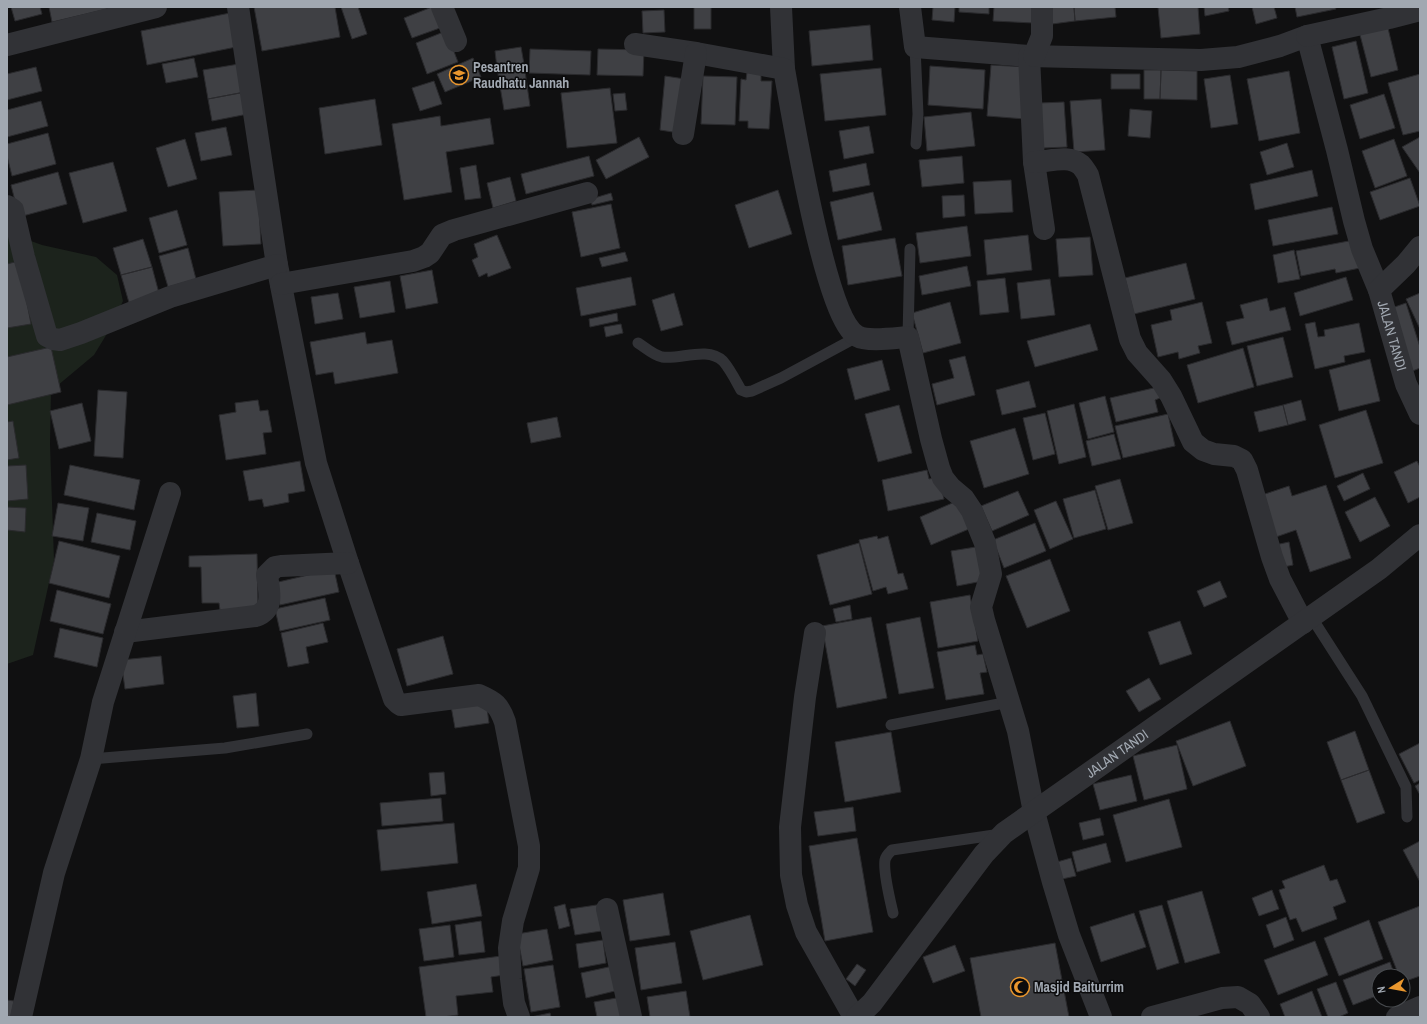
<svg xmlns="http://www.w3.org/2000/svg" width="1427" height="1024" viewBox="0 0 1427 1024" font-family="'Archivo Narrow',sans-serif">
<rect width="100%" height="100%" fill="#101011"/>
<path fill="#1c231c" d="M7,205L20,237L42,245L96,257L117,275L123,301L108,332L94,355L51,391L50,444L54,560L33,655L7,664Z"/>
<path fill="#3f4044" stroke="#2a2a2d" d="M11,7H40L42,14L15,21Z
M49,7H107V9L52,22Z
M254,7H335L340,37L262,51Z
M341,7H358L367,34L352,39Z
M432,7L440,28L412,38L404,18Z
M694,7H711V29H694Z
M933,7H955L954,22L932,20Z
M959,7H989V14L959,12Z
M994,7H1034L1033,23L993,21Z
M1051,7H1074L1075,21L1052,24Z
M1074,7H1115L1116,17L1075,21Z
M1158,7H1198L1200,34L1161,38Z
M1204,7H1228L1229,11L1205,16Z
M1252,7H1274L1277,18L1256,24Z
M1295,7H1335L1336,9L1297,17Z
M664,10L665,32L643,33L642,11Z
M235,12L241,46L147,65L141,31Z
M1387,24L1398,70L1371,77L1359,31Z
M870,25L873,60L812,66L809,31Z
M446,31L458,62L427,74L416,43Z
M1356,41L1368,93L1344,99L1332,47Z
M521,47L524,64L497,68L495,51Z
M530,49L591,51L590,75L529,73Z
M598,49L644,50L643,76L597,75Z
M194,58L198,77L166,83L162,64Z
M473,58L481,77L445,92L437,74Z
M239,64L245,92L208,99L203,70Z
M524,64L530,106L504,110L497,68Z
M991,65L1028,67L1025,119L987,116Z
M930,66L985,70L983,109L928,105Z
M36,67L42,91L7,100V74Z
M881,68L886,115L825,121L820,74Z
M1144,70H1161L1160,99H1144Z
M1161,70L1197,71V100L1160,99Z
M1289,71L1300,133L1259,141L1247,79Z
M747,72L761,73V81H772L769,129L748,128V121H739L741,79L746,80Z
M1111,74H1140V89H1111Z
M1420,74V131L1403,135L1388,83Z
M1230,75L1238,124L1211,128L1204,79Z
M665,76L685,79L679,133L660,130Z
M703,76L737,77L735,125L701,124Z
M434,81L442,104L420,111L412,88Z
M610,88L617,143L567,148L561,93Z
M245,92L248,114L212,121L208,99Z
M625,93L627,110L615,111L613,94Z
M1384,94L1395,128L1360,139L1350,105Z
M375,99L382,145L325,154L319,108Z
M1101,99L1105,150L1074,152L1070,101Z
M41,101L48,126L7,137V110Z
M1064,102L1067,147L1043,148L1040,103Z
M1130,109L1152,111L1150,138L1128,136Z
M971,112L975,146L927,151L924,117Z
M440,116L441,126L490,118L494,144L446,152L452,192L404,200L392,124Z
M869,126L874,153L844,159L839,131Z
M226,127L232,155L201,161L195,133Z
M48,133L56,164L12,176L7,156V144Z
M639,137L649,157L606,179L596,160Z
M1420,137V173L1402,147Z
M185,139L197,179L168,187L156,148Z
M1394,139L1407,176L1375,188L1362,151Z
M1287,143L1294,167L1267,175L1260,152Z
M589,156L594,176L526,194L521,174Z
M962,156L964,183L922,187L919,160Z
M113,162L127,211L83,223L69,173Z
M866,163L870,185L833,192L829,171Z
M476,165L481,198L465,200L460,168Z
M1312,170L1318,196L1255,210L1250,184Z
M58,172L67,204L19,217L11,185Z
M510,177L516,201L493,208L487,183Z
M1410,178L1420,206L1380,220L1370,192Z
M1011,180L1013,212L975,214L973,182Z
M258,190L261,244L223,246L219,192Z
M778,190L792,234L749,248L735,205Z
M873,192L882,230L838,240L830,202Z
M611,193L613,200L592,205L591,199Z
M964,195L965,216L943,218L942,196Z
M611,204L620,248L581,257L572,212Z
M1332,207L1338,234L1273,246L1268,220Z
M177,210L187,245L159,253L149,218Z
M967,226L971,256L920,263L916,233Z
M497,235L511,268L488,277L487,273L479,277L472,260L478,257L474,244Z
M1028,235L1032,270L987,275L984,240Z
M1090,237L1093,275L1059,277L1056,239Z
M895,238L902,276L848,285L842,246Z
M143,239L152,267L121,275L113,248Z
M1354,240L1360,268L1336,273L1335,269L1301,276L1296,251Z
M188,248L196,279L168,287L159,256Z
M1294,250L1300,279L1278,283L1273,255Z
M625,252L628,261L602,267L599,258Z
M19,261L31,324L7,328V264Z
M1186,263L1195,299L1134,314L1125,278Z
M967,266L971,286L922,295L919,276Z
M152,267L160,297L130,306L121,275Z
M432,270L438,303L406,309L400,276Z
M631,277L636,305L581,316L576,288Z
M1346,277L1353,300L1300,316L1294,293Z
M1005,278L1009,312L980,315L977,281Z
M1050,279L1055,315L1021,319L1017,283Z
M390,281L395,312L360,318L354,287Z
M338,293L343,319L315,324L311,297Z
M674,293L683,325L661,331L652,300Z
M1420,293V329L1406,299Z
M1267,298L1270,311L1285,307L1291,330L1232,345L1226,322L1244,318L1240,305Z
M950,302L961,343L923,353L912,313Z
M1202,302L1212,343L1198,346L1200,353L1179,359L1178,352L1158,357L1151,325L1172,320L1170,310Z
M1406,303L1420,347V368L1410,372L1389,309Z
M617,313L618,321L590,327L589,319Z
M1315,322L1318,337L1325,336L1324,330L1359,323L1365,352L1344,356L1345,362L1315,369L1305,324Z
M621,324L623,333L606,337L604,327Z
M1090,324L1098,350L1035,367L1027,341Z
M365,332L367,344L392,340L398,373L335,384L333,372L316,375L310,342Z
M1283,337L1293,377L1257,386L1247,346Z
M51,347L61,392L7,405V357Z
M1243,348L1254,387L1198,403L1187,365Z
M965,356L975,395L937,405L932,384L954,378L949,360Z
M1370,359L1380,401L1339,411L1329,370Z
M882,360L890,390L855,400L847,369Z
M1029,381L1036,407L1002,415L996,390Z
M1158,387L1160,398L1155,400L1158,412L1116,422L1110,398Z
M98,390L127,392L123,458L94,456Z
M1105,396L1114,432L1088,439L1079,403Z
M258,400L260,411L268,410L272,432L263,433L266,454L226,460L219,415L236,412L235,403Z
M1301,400L1306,420L1288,425L1283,405Z
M82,403L91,441L59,449L50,411Z
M1074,404L1086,457L1059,464L1047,411Z
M899,405L912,453L878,462L865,414Z
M1283,405L1288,425L1259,432L1254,412Z
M1366,410L1383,463L1335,478L1319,425Z
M1045,413L1055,454L1033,460L1023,418Z
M1168,414L1175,446L1123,458L1115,426Z
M557,417L561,437L531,443L527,423Z
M13,421L19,458L7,460V422Z
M1015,428L1029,474L984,488L970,441Z
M1114,434L1121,459L1092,466L1086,441Z
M300,461L305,491L288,494L289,502L264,507L262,499L249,501L243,471Z
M1417,461L1420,467V497L1408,503L1394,472Z
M26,465L28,499L7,501V466Z
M70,465L140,480L134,510L64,495Z
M927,470L929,479L939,477L944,499L888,511L882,480Z
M1363,473L1370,489L1344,501L1337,486Z
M1120,479L1133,523L1108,530L1095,486Z
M1326,485L1351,558L1310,572L1296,530L1273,538L1259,496L1289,486L1292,496Z
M1095,490L1106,529L1074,538L1063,499Z
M1018,491L1029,515L992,531L981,506Z
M1375,497L1390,526L1360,542L1345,512Z
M957,501L969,529L931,545L920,517Z
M1056,501L1073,539L1050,549L1034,510Z
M58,503L89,508L83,541L52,536Z
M7,507L26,508L25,532L7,530Z
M97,513L136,521L130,550L91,542Z
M1035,523L1046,551L1004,568L993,540Z
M877,536L878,539L888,536L898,574L903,573L908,589L888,594L886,587L873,591L859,540Z
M59,541L120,556L109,598L49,583Z
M1289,542L1293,565L1279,568L1275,545Z
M859,543L872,594L830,605L817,555Z
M982,546L988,580L957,586L951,551Z
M257,554L258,609L220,610L219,603H202L201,567H189V556Z
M1050,559L1070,611L1027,628L1006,576Z
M334,569L339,592L280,605L274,583Z
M1220,581L1227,597L1204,607L1197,591Z
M57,590L111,604L103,634L50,621Z
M970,595L978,641L938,648L930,602Z
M325,598L330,620L280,631L275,609Z
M850,605L852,619L836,622L833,609Z
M871,617L887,698L837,708L822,626Z
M920,617L934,688L899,694L886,624Z
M1180,621L1192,654L1160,665L1148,632Z
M323,623L328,642L306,647L309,663L288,667L281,633Z
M60,628L103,638L97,667L54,657Z
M443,636L453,674L407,686L397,649Z
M975,645L977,655L983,654L987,672L980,673L984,694L946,700L937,652Z
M161,656L164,684L125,689L121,660Z
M1149,678L1161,699L1139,712L1126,691Z
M256,693L259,726L237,728L233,696Z
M486,701L489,723L455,728L451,706Z
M1230,721L1246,766L1193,786L1176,741Z
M1355,731L1369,770L1341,780L1327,742Z
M891,732L901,792L845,802L835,742Z
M1420,743V780L1414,783L1399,754Z
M1177,745L1187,789L1144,800L1133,756Z
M1369,770L1385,813L1357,823L1341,780Z
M444,772L446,794L431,796L429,773Z
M1131,775L1137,801L1100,810L1093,784Z
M1420,783V795L1415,786Z
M441,798L443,821L382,826L380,803Z
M1169,799L1182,847L1126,862L1113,815Z
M853,807L856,831L818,836L814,812Z
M1100,818L1104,835L1083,840L1079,823Z
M454,823L458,863L381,871L377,830Z
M857,838L873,932L825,941L809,846Z
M1420,841V882L1403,850Z
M1106,843L1111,862L1077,872L1072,852Z
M1071,858L1076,876L1062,879L1057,862Z
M1324,865L1330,881L1337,879L1346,902L1333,907L1337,919L1302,932L1296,918L1290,920L1279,890L1285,888L1282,881Z
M476,884L482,916L432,924L427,892Z
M1272,890L1279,909L1259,916L1252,898Z
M1202,891L1220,953L1185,963L1167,901Z
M663,893L670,935L630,941L623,900Z
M565,904L570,926L559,929L554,907Z
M603,904L608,930L575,935L570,909Z
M1162,905L1179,963L1157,970L1139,911Z
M1420,906V976L1403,982V976H1399L1378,922Z
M1134,913L1146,947L1101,962L1090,927Z
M750,915L763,965L703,980L690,931Z
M1286,917L1294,940L1274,948L1266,925Z
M1369,920L1383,959L1339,976L1324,938Z
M481,921L485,952L459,955L455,925Z
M450,925L454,957L424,961L419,929Z
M547,929L553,960L523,966L517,934Z
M603,940L606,963L579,968L576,944Z
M1315,941L1328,975L1278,995L1264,960Z
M675,942L682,983L641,990L635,948Z
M1055,943L1069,1017H981L970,958Z
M955,945L965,971L933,983L923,957Z
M501,956L504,975L491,977L493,992L456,996L458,1015L443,1017H426L419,967Z
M1390,962L1395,976H1379V995L1353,1005L1343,980Z
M857,964L866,970L855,986L846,979Z
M553,965L560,1007L531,1012L524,969Z
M613,966L619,990L586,998L581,973Z
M1336,982L1348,1013L1339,1017H1328L1317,989Z
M686,991L690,1017H650L647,997Z
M1312,991L1322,1017H1285L1280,1004Z
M622,997L625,1017H597L594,1002Z
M7,1000L14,1001L11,1017H7Z
M550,1013L551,1017H531Z"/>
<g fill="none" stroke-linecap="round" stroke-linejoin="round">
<path stroke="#313236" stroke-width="11" d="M915,47L918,114L916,144
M908,337L910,249
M638,343C646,348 653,355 662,357C680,360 707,346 723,361C730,369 736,381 741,390L746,392L752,391L781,378L857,337
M1312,618L1362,696L1406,787L1407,817
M891,725L1009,702
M91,759L225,748L307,734
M893,913C890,900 883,872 885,860C886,855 889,853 892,850L1001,834"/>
<g stroke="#313236" stroke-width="22">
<path d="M238,7L277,265L316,463L348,563L394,699L398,703L401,705L479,695C495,702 499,705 505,722L529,846V868L513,921L509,948L511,979L514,1003L519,1017"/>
<path d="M442,7L456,41"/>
<path d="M781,7L784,69"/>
<path d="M910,7L915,47L1029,56L1201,60L1238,57L1280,46L1307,36L1337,150L1354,221L1362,249L1379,290"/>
<path d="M1307,36L1389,18L1420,10"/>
<path d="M635,44L696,53L784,69C792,112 825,318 857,336C867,342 895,338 908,337L931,439L939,468L943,478L951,488L964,499L972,511L985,543L991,574L981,607L984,620L1018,731L1034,812L1053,882L1069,935L1101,1017"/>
<path d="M7,45L156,7"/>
<path d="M1029,56L1034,162L1044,229"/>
<path d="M1034,56L1042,36V7"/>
<path d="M683,134L696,53"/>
<path d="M1034,162C1049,162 1068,154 1081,165C1084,168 1086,172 1088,175L1130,339L1137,353L1161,380L1171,396L1193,442L1203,450L1214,454L1234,456L1242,460L1247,470L1272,557L1280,579L1303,623"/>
<path d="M7,206L13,210L24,257L47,336L53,339L60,340L81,333L170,297L277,265"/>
<path id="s1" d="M1420,247L1406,264L1379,290L1406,384L1420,414"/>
<path d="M281,284L413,261L424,257L430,253L442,235L454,230L587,193"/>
<path d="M125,632L256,616C275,609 269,591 267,575L275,567L281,566L348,563"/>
<path d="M815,633L805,697L790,827L791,875L797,905L806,932L854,1017"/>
<path d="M607,909L631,1017"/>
<path d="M21,1017L54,873L91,759L103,702L170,493"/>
<path id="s2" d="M857,1017L872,1003L984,854L1004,833L1379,569L1420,535"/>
<path d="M1152,1017L1222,998L1238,997L1250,1004L1259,1017"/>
<path d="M1397,1017L1420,1007"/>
</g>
</g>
<defs>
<symbol id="university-ring" viewBox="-11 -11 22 22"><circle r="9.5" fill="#0b0b0c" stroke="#ea972e" stroke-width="1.5"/><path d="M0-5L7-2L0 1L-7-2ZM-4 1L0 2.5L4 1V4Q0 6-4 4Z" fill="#ea972e"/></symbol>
<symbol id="mosque-ring" viewBox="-11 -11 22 22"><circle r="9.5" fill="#0b0b0c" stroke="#ea972e" stroke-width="1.5"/><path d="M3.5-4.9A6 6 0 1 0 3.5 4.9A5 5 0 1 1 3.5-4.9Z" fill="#ea972e"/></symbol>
</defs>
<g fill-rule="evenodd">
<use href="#university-ring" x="448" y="64" width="22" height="22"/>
<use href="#mosque-ring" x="1009" y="976" width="22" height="22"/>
</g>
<g text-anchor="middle" stroke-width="3" stroke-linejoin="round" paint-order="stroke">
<g font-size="14" font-weight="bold" fill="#a1a8b1" stroke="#0b0b0c" text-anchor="start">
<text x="473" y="72">Pesantren<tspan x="473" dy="16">Raudhatu Jannah</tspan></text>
<text x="1034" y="992">Masjid Baiturrim</text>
</g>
<g font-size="14" fill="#a1a8b1" stroke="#0b0b0c">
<text dy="5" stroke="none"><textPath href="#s1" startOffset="107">JALAN TANDI</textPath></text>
<text dy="5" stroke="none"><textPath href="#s2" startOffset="374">JALAN TANDI</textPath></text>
</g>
</g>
<rect width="1427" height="1024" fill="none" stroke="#a1a8b1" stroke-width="16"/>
<g transform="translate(1391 988) rotate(259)"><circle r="19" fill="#0b0b0c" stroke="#474a4e"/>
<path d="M0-3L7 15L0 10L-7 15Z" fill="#ea972e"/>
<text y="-6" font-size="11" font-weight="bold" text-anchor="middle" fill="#a1a8b1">N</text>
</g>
</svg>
